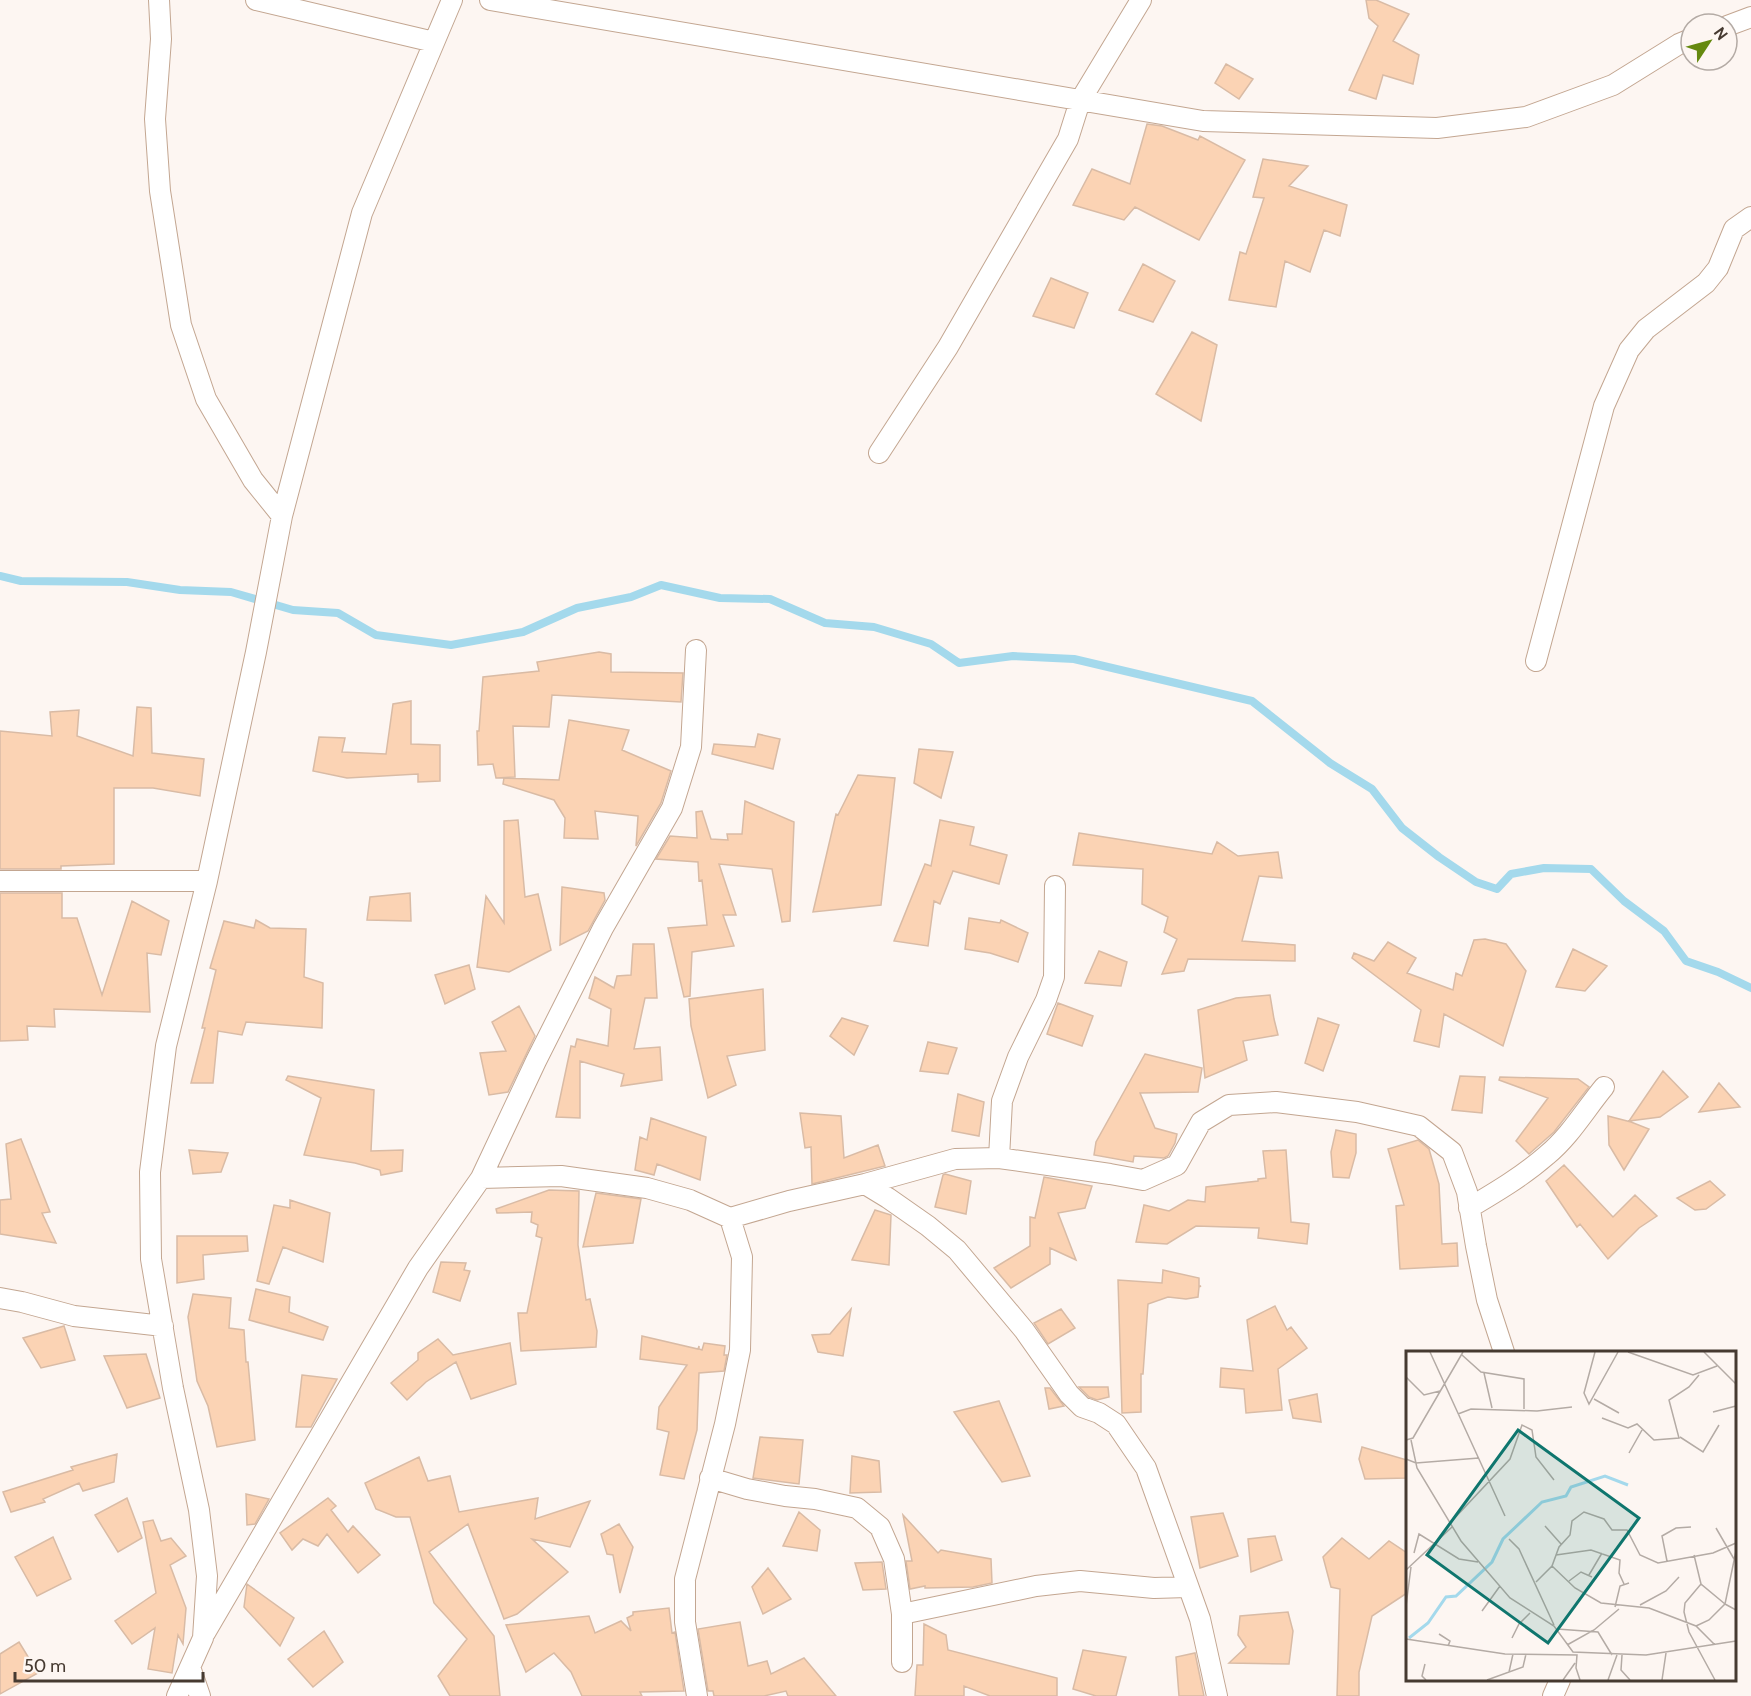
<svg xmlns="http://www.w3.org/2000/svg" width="1751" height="1696" viewBox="0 0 1751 1696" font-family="Cabin,sans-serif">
<rect width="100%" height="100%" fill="#fdf6f2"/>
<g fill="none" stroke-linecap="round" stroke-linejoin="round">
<path stroke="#a4d9ec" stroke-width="8" d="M0,576L21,581L127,582L180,590L231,592L293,610L338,613L376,635L451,645L523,632L577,608L631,597L661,585L720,598L770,599L825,623L874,627L931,644L959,663L1013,656L1074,659L1252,701L1330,763L1372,789L1402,828L1439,857L1476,882L1497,889L1511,874L1544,868L1591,869L1624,901L1664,931L1686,961L1718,972L1751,988"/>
</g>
<path fill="#fbd3b4" stroke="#d9bba5" stroke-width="1.5" d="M1366,0H1376L1409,14L1393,41L1419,55L1413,84L1383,75L1376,99L1349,90L1378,26L1369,18Z
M1226,64L1253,79L1239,99L1215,83Z
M1147,124L1162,126L1198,140L1200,136L1245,160L1199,240L1135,207L1124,220L1073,205L1092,169L1130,184Z
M1263,159L1308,166L1289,186L1347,205L1340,236L1324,230L1310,272L1285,261L1276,307L1229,300L1240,252L1246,254L1264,198L1253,197Z
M1143,264L1175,281L1153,322L1119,310Z
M1051,278L1088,293L1074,328L1033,316Z
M1192,332L1217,345L1201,421L1156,394Z
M599,652L611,654V672L683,673L681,702L552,695L549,727L513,726L515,777L496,778L493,764L478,765L477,731H479L483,677L539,671L537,662Z
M411,701V744L440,745V781L418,782V774L347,778L313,771L319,737L345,738L342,752L386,754L393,704Z
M137,707L151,708L152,753L204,759L200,796L153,788H114V864L61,866V869H0V731L52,736L50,712L79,710L77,736L133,756Z
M569,720L629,730L622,750L671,771L661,803L636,846L638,816L595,811L598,839L564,838L565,818L554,800L503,784L504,778L559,780Z
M758,734L780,739L773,769L712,754L714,744L755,747Z
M919,749L953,752L941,798L914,783Z
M858,775L895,778L881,905L813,912L836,814L838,815Z
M745,801L794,822L790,921L782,922L772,869L719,864L736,915H723L734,946L692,952L690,996L684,997L668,928L707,925L702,880L699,881L698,862L656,859L670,836L697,838L696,812L702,811L711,839L728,840L727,834H742Z
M518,820L525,897L538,894L551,950L509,972L477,967L486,896L504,923V821Z
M940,820L974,827L970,845L1007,855L999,884L953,871L940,904L934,901L928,946L894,941L925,864L931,866Z
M1079,833L1212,854L1217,842L1238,856L1278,852L1282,878L1259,876L1242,941L1295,945V961L1188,959L1184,971L1162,974L1177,939L1164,932L1168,917L1142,904L1143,869L1073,865Z
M562,887L604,893L605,900L588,931L560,945Z
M0,893H62V918H77L102,995L132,901L169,921L161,955L147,953L150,1012L54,1009L55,1027L27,1026L28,1040L0,1041Z
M410,893L411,921L367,920L370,897Z
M969,918L1000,923L1001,920L1028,933L1018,962L990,953L965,949Z
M256,920L270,928L306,929L304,977L323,983L322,1028L246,1022L242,1035L218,1031L213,1083H191L205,1028H202L216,970L210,968L224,921L254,928Z
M1485,939L1506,944L1526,971L1503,1046L1444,1014L1439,1047L1414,1041L1421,1010L1352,958L1354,953L1374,961L1388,942L1416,958L1407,973L1453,990L1456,973L1462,976L1474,940Z
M633,944H654L657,998H645L634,1049L660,1047L662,1080L621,1086L624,1074L580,1061V1118L556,1117L571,1046L575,1047L577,1039L608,1046L611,1009L589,998L595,977L614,988L617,976L631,975Z
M1573,949L1607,966L1585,991L1556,987Z
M1099,951L1127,962L1121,986L1085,983Z
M469,965L475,989L445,1004L435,975Z
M763,989L765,1050L727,1056L736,1085L708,1098L691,1026L689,999Z
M1270,995L1274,1019L1278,1035L1243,1041L1247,1060L1205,1078L1198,1010L1236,998Z
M1058,1003L1093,1016L1082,1046L1047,1034Z
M519,1006L535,1036L508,1092L489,1095L480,1053L506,1051L492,1022Z
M842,1018L868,1026L854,1055L830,1036Z
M1318,1018L1339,1025L1323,1071L1305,1063Z
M928,1042L957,1048L948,1074L920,1071Z
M1145,1054L1202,1068L1198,1092L1140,1093L1155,1128L1177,1134L1175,1143L1168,1156L1164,1158L1134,1156L1133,1162L1094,1155L1096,1142Z
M1663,1071L1688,1097L1660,1117L1629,1121Z
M288,1076L374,1090L371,1151L403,1150L402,1171L381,1175L380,1170L355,1163L304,1155L321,1098L286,1080Z
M1460,1076L1485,1077L1482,1113L1452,1110Z
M1500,1077L1578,1079L1589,1087L1554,1132L1529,1154L1516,1141L1548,1098L1499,1080Z
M1719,1083L1740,1107L1699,1112Z
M958,1094L984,1102L979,1136L952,1131Z
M800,1113L841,1116L844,1158L878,1145L885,1166L812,1184L811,1147L805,1148Z
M1608,1116L1631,1122L1649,1129L1624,1170L1609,1145Z
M651,1118L706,1137L700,1180L657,1164L654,1175L635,1170L640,1137L647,1140Z
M1336,1130L1356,1134V1153L1349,1178L1333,1177L1331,1152Z
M21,1139L50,1212L42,1213L56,1243L0,1234V1200L11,1199L6,1144Z
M1418,1140L1429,1149L1439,1184L1442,1244L1457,1243L1458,1266L1400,1269L1396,1206L1404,1205L1388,1149Z
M189,1150L228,1153L221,1172L193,1174Z
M1286,1150L1291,1222L1309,1224L1307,1244L1258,1238L1259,1228L1196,1226L1167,1244L1136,1242L1144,1205L1169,1211L1188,1200L1205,1202L1206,1187L1258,1181V1179L1266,1178L1263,1151Z
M1564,1165L1613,1217L1635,1195L1657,1216L1639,1228L1608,1259L1580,1224L1577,1227L1546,1181Z
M945,1174L971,1181L966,1214L935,1207L943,1175Z
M1044,1177L1092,1186L1085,1208L1058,1213L1076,1260L1050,1248V1264L1011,1288L994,1268L1030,1246V1217L1035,1218Z
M1710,1181L1725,1195L1706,1209L1695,1210L1677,1198Z
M549,1190L579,1191L578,1245L586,1300L590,1299L597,1331L596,1347L521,1351L518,1313H527L542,1238L536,1236L538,1225L531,1222L532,1212L497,1213L496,1209Z
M596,1193L641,1199L633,1243L583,1247Z
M290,1200L330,1213L323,1262L283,1247L269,1284L257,1281L274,1205L290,1208Z
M875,1210L891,1215L889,1265L852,1260Z
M177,1236H247L248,1251L203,1255L204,1279L177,1283Z
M441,1262L466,1263L464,1270L470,1271L460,1301L433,1292Z
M1163,1270L1199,1278V1286H1201L1199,1287L1198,1297L1186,1299L1168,1297L1148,1304L1143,1374H1141V1412L1122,1413L1118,1280L1162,1283Z
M256,1289L290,1297L289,1312L328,1327L323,1340L249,1320Z
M193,1294L231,1298L229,1328L244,1330L246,1362H248L255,1440L217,1447L208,1406L197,1381L188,1317Z
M1275,1306L1287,1330L1291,1327L1307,1348L1278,1369L1282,1410L1246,1413L1244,1389L1220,1387L1221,1368L1253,1371L1247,1320Z
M851,1309L843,1356L818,1352L812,1335L830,1334Z
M1061,1309L1075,1328L1048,1344L1034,1323Z
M64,1326L75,1360L41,1368L23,1338Z
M642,1336L698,1349L699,1346V1349L702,1350L704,1343L725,1346L724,1355H727L724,1371L699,1373L697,1430L684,1479L660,1475L669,1432L657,1429L659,1407L687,1365L640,1359Z
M438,1339L453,1355L510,1343L516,1384L471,1399L456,1362L426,1382L407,1400L391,1383L418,1360V1353Z
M146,1354L160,1398L127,1408L104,1356Z
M302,1375L337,1379L311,1427H296Z
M1079,1387H1108L1109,1397L1097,1400L1089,1397Z
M1045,1388H1050L1064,1406L1049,1409Z
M1317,1394L1321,1422L1293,1418L1289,1400Z
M999,1401L1017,1444L1030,1476L1002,1482L954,1412Z
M760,1437L803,1440L799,1484L753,1478Z
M1362,1447L1407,1460V1478L1365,1479L1359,1459Z
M117,1454L114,1482L83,1491L79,1483L43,1499L45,1502L11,1512L3,1492L73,1470L71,1467Z
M852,1456L879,1461L881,1492L850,1493Z
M419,1457L428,1481L450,1476L459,1512L538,1498L535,1519L590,1501L570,1547L532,1539L568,1572L517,1614L504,1619L468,1524L429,1552L494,1636L500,1696H450L438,1676L467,1639L434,1603L410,1517H396L376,1509L365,1483Z
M246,1494L269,1499L255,1524L247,1525Z
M127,1498L142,1538L118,1552L95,1515Z
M328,1498L336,1506L331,1510L348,1532L353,1526L380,1555L358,1573L327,1534L318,1546L303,1539L292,1550L280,1533Z
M799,1512L820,1530L817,1551L783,1546Z
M1223,1513L1238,1556L1200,1568L1191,1517Z
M903,1515L938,1553L941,1550L991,1559L992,1583L973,1587L925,1588V1586L910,1589L906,1561H912Z
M153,1520L161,1541L171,1538L186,1556L170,1565L186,1608L183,1644L178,1635L172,1673L148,1669L155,1628L132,1644L115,1621L156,1593L143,1522Z
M619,1524L633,1547L620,1593L613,1555L607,1554L601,1534Z
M1275,1536L1282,1560L1251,1572L1248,1539Z
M53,1537L71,1579L37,1596L15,1557Z
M1342,1538L1369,1559L1389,1541L1407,1553V1593L1372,1616L1359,1672V1696H1337L1340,1589L1331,1587L1323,1557Z
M882,1562L886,1589L863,1590L855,1563Z
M768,1568L791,1599L763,1614L752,1587Z
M247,1584L294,1618L280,1646L244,1607Z
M669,1608L672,1633L675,1632L684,1691L640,1692L642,1696H582L571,1672L554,1653L526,1672L506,1625L589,1616L595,1633L621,1621L631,1631L627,1618L633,1615V1612Z
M1288,1612L1293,1631L1289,1664L1229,1663L1246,1647L1238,1635L1240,1616Z
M740,1622L748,1666L767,1661L771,1674L804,1658L836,1696H788L786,1691L764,1696H714L713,1691H708L698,1629Z
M924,1624L946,1635L948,1650L1057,1678V1696H990L964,1686V1696H915L917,1665H923Z
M324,1631L343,1662L313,1687L288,1659Z
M19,1642L38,1673L0,1694V1654Z
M1083,1650L1126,1657L1116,1696H1096L1073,1689Z
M1195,1653L1204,1696H1179L1176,1657Z"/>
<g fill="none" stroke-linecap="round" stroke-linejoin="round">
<defs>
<path id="street" d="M159,0L161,39L155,119L160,191L181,325L206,399L253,480L282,516
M256,0L434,42
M490,0L1203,121L1437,128L1526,117L1613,85L1679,44L1691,39
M1727,26L1751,17
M879,453L948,347L1068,139L1080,101L1141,0
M1536,661L1604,406L1629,350L1646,329L1706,283L1718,268L1734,229L1751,217
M0,881H207
M999,1158L1002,1101L1018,1057L1046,1000L1054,977L1055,886
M481,1178L561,1176L647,1188L690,1200L730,1218L789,1201L865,1184L955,1159L999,1158L1110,1174L1143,1180L1177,1165L1201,1122L1229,1105L1276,1102L1357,1112L1419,1126L1452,1152L1467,1192L1476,1246L1487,1300L1504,1352
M865,1184L888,1198L928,1226L957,1250L1024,1330L1069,1394L1082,1407L1099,1413L1116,1424L1146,1468L1200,1619L1217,1696
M1469,1208C1496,1192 1523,1176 1547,1155C1570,1136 1585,1110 1604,1087
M0,1298L22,1302L74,1316L163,1326
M710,1478L747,1489L785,1496L815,1499L857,1508L880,1527L894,1559L902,1614V1662
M902,1614L1036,1586L1080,1581L1154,1588L1188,1587
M205,1633L418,1268L481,1178L536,1061L603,928L672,808L691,747L696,650
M190,1667L200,1696
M177,1696L203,1638L207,1576L199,1510L173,1388L151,1259L150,1172L166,1046L207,881L256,652L282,516L362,213L452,0
M697,1696L685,1622V1579L725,1424L740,1350L742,1257L730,1218
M1553,1696L1560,1680"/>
</defs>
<use href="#street" stroke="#c3a691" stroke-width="22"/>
<use href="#street" stroke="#fff" stroke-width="20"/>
</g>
<g transform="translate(1406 1351)">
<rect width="330" height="330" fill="#fdf6f2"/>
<path fill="none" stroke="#a4d9ec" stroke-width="3" d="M3,287L22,272L40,246L50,245L86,211L97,188L136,151L160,145L165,136L199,125L222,134"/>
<path fill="none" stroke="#b4aba5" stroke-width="1.5" d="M24,1L99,165M189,1L178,42L183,53L212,1M222,1L287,24L311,15M298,1L330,33M56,4L75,21L118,28V58M78,22L86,57M0,26L18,44L34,40M188,48L213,62M307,61L330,55M52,63L65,58L131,60L166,56M196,67L222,77L231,73L248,89L273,87L263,49L283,36L293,24M274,86L297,101L313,74M0,89L7,87L57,1M5,89L11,117L55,190L104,247L148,275L167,301L240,304L330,290M223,102L236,79M0,108L10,112L73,107M44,172L104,108L116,74L126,79L130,106L148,129M139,175L155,193M310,177L328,208M103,188L113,198L148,274M8,202L13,183L53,208L72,211M150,204L185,199L214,209L213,222L218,233M288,204L295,233L319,253M261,210L256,185L270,177L285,176M146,215L169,237L195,252L243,257L290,275L309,294M0,219L46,176M183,224L196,202M163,230L175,221L186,226M130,231L146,215L153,196L164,184L166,170L178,161L198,168L206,179H221L234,204L252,212L307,202L330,192M295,233L279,252L278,261L283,281L309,329M319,253L330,200M234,254L260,240L273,226M0,255L5,216M209,256L214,235L223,232M76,260L94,235M290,275L303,269L319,253L330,259M151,278L192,281L206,304M33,283L44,290L42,295M106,287L113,273L124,262M0,288L99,303L171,304L170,317L174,329M161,294L188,279L213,258M216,304L215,319L224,329M19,313L16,325L20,329M103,321L107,303M81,329L117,316L120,303M157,329L169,312M202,329L211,304M256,329L260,302"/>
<path fill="#0f766e" fill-opacity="0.15" stroke="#0f766e" stroke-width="3" d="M112,79L233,167L142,292L21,204Z"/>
<rect width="330" height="330" fill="none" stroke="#463a31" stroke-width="3"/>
</g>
<g transform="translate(1709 42) rotate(54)"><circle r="28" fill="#fdf6f2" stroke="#b4aba5" stroke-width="1.5"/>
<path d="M0-4.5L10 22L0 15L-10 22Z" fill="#65890f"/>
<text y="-9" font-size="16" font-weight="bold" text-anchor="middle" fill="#463a31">N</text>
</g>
<path d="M15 1672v9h188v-9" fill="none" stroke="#463a31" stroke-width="3"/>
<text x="24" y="1672" font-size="18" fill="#463a31" stroke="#fdf6f2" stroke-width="4.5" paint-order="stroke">50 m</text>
</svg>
